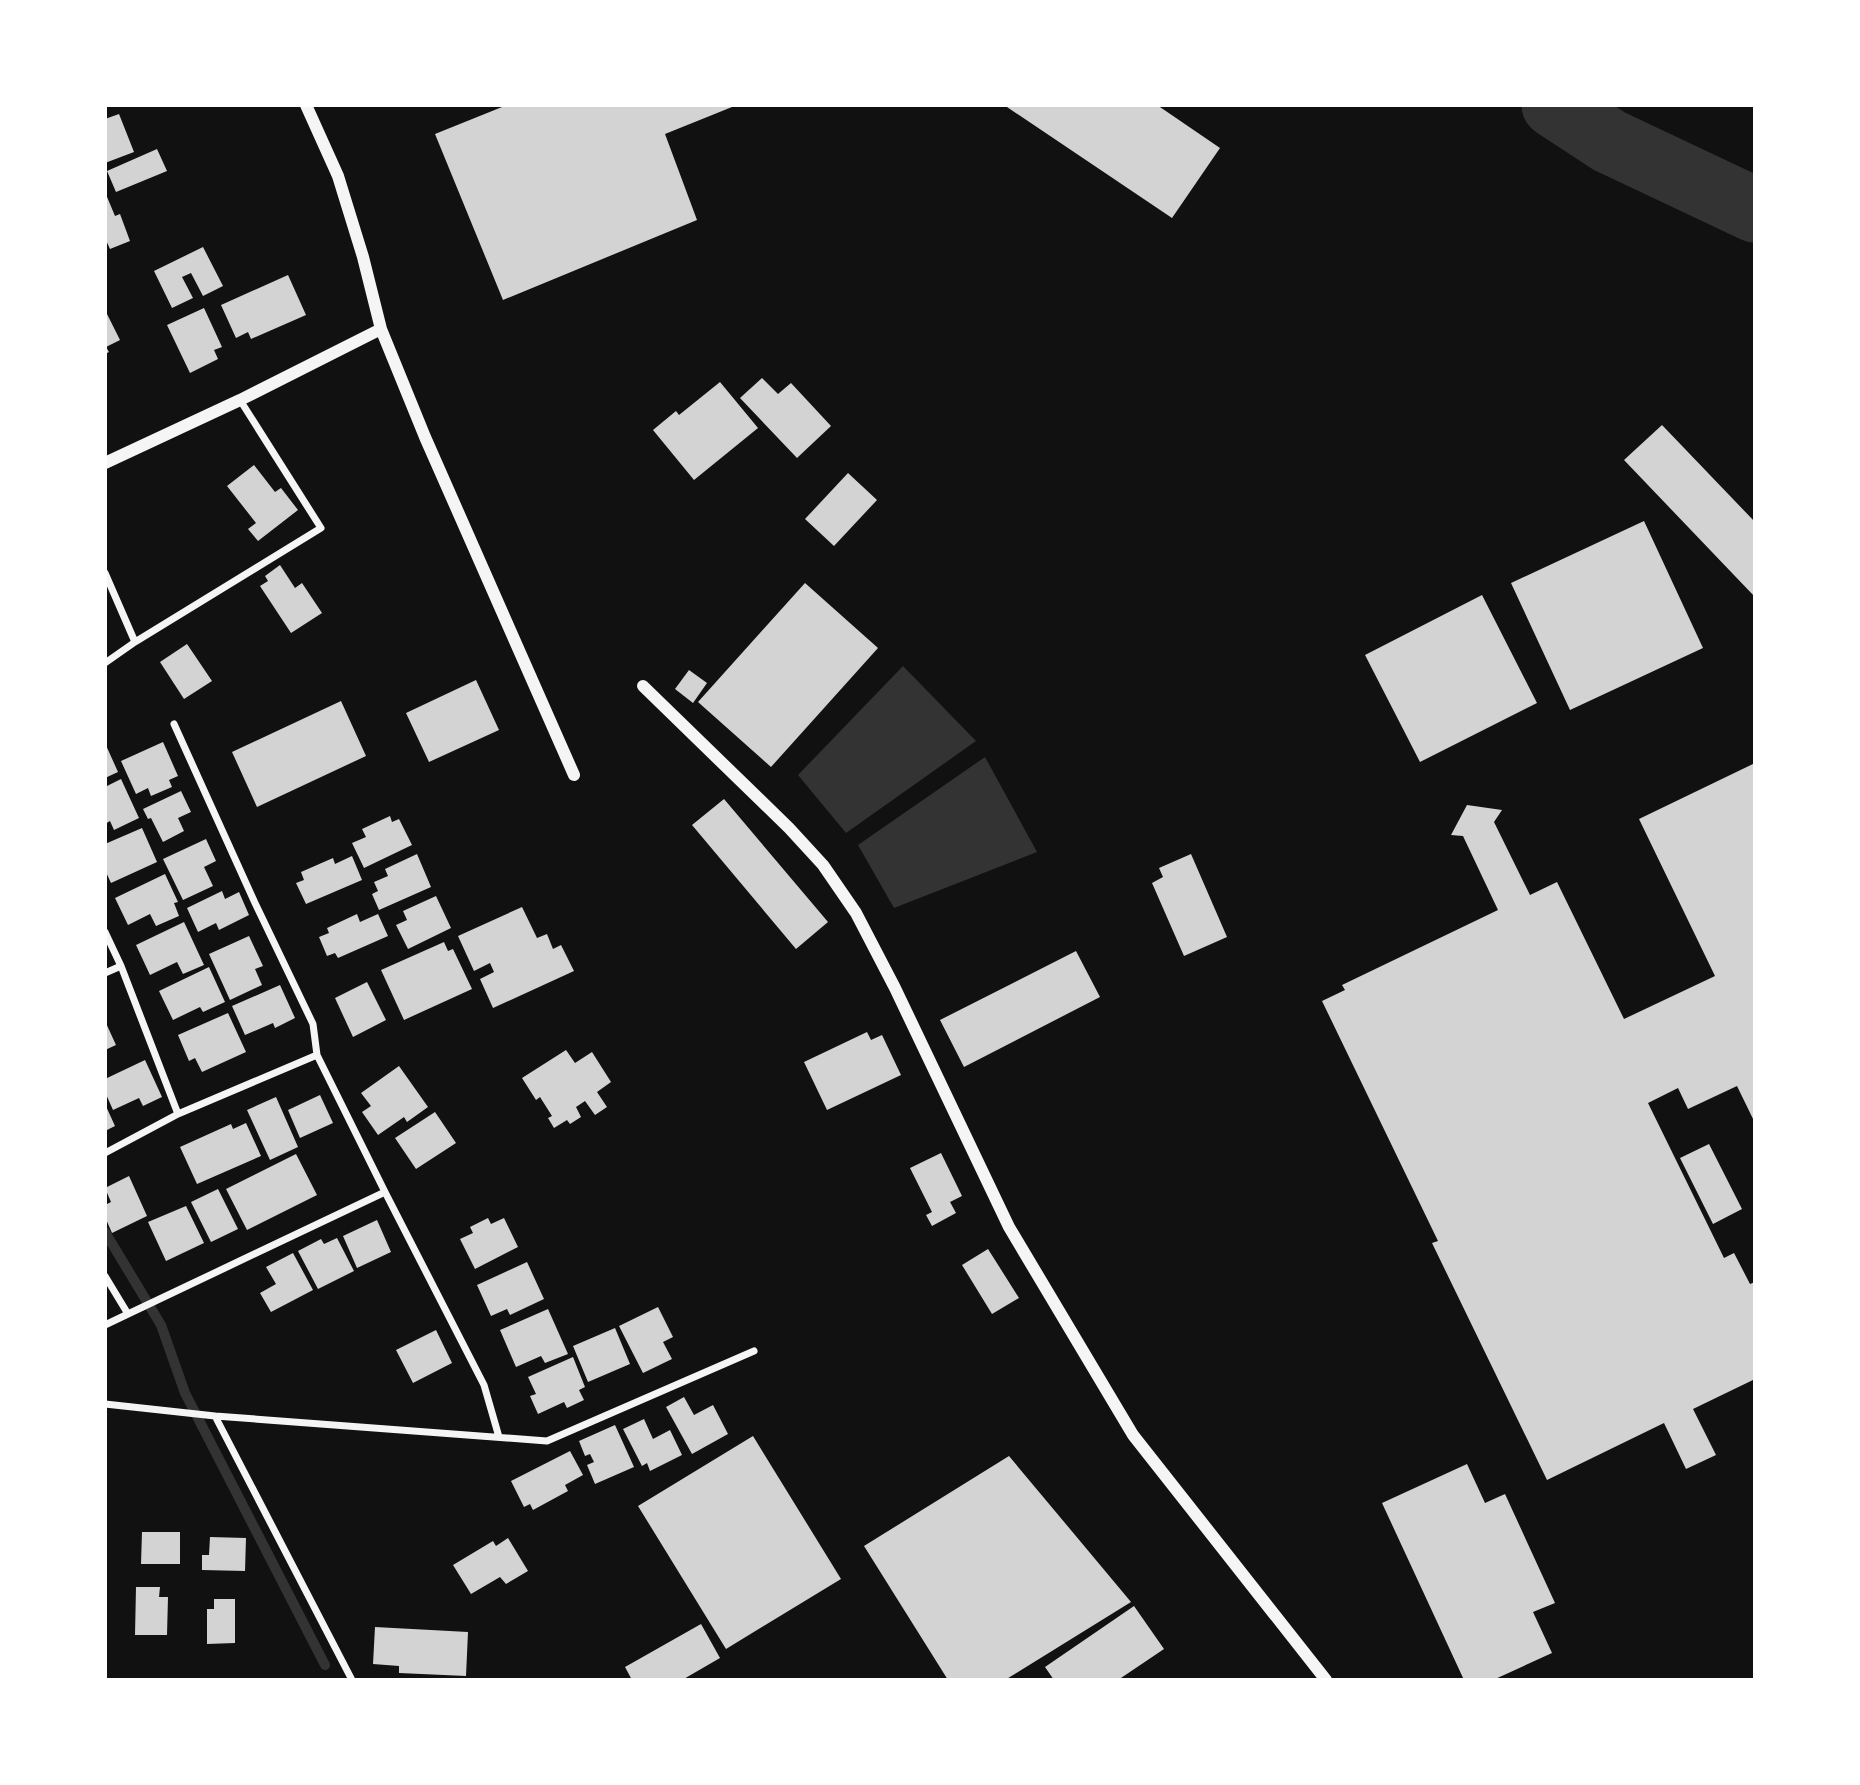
<svg xmlns="http://www.w3.org/2000/svg" width="1860" height="1785" viewBox="0 0 1860 1785" font-family="Barlow,sans-serif">
<rect width="100%" height="100%" fill="#111"/>
<path fill="#333" d="M903,666L976,741L846,833L798,775Z
M985,757L1037,852L894,908L858,845Z"/>
<g fill="none" stroke-linecap="round" stroke-linejoin="round">
<path stroke="#333" stroke-width="10" d="M105,1232L161,1325L185,1393L325,1665"/>
<path stroke="#333" stroke-width="65" d="M1554,105L1609,141L1755,210"/>
</g>
<path fill="#d3d3d3" d="M507,105H737L665,134L697,220L503,300L435,134Z
M1004,105H1157L1220,148L1172,218Z
M119,114L134,152L105,163V119Z
M157,149L167,171L116,192L107,171Z
M105,192L115,216L120,214L130,241L110,249L105,238Z
M203,247L223,286L203,296L191,273L182,277L193,298L172,308L154,271Z
M288,275L306,315L251,339L248,332L236,338L221,305Z
M204,308L222,347L214,350L218,359L190,373L167,325Z
M105,310L120,340L106,347L109,352L105,354Z
M762,378L778,394L791,383L831,426L797,458L740,398Z
M720,382L758,428L694,480L653,430L676,411L679,415Z
M1662,425L1755,522V597L1624,460Z
M254,465L275,492L281,488L298,510L258,541L248,529L256,523L227,486Z
M848,473L877,500L834,546L805,519Z
M1644,521L1703,648L1570,710L1511,583Z
M280,565L295,588L302,583L322,613L291,633L260,586L268,581L265,576Z
M805,583L878,648L771,767L698,702Z
M1482,595L1537,703L1420,762L1365,655Z
M187,644L212,681L184,699L160,662Z
M689,670L707,683L693,703L675,689Z
M476,680L499,730L429,762L406,713Z
M341,701L366,756L257,807L232,752Z
M163,742L178,776L169,780L172,787L151,796L148,788L136,794L121,761Z
M105,743L118,772L105,778Z
M1755,763V1123L1737,1086L1688,1109L1678,1088L1648,1103L1724,1258L1734,1253L1750,1284L1755,1282V1379L1693,1409L1716,1455L1686,1469L1664,1423L1547,1480L1432,1243L1438,1241L1322,1001L1345,990L1342,985L1498,910L1463,836L1451,835L1467,805L1502,810L1494,822L1530,895L1557,882L1624,1019L1715,976L1639,819Z
M121,779L139,818L114,830L110,821L105,824V787Z
M181,791L191,812L178,818L184,831L163,842L151,818L148,819L143,809Z
M724,799L828,922L796,949L692,825Z
M390,816L392,822L399,819L412,845L364,868L352,843L366,837L362,829Z
M142,828L157,862L111,883L105,870V844Z
M206,839L216,861L204,867L213,886L183,900L163,859Z
M417,854L431,887L379,910L372,894L378,891L374,882L388,876L385,869Z
M1191,854L1227,937L1184,956L1152,883L1163,877L1159,868Z
M352,856L362,880L306,904L296,883L304,880L301,872L333,858L335,864Z
M165,874L178,902L174,903L179,916L156,926L150,914L128,925L115,898Z
M222,891L225,899L239,892L249,915L219,930L216,923L198,932L187,908Z
M436,896L451,928L408,949L396,925L407,920L403,911Z
M522,907L537,938L547,934L553,949L561,945L574,971L493,1008L480,979L494,972L490,963L474,971L458,936Z
M357,914L360,922L378,914L388,936L338,958L335,953L327,956L319,937L329,933L327,928Z
M184,922L204,965L183,974L177,962L150,975L136,945Z
M249,936L263,966L255,969L262,985L230,1000L209,954Z
M444,942L448,951L453,949L472,989L404,1020L381,970Z
M1076,951L1100,997L964,1067L940,1020Z
M209,967L225,1002L203,1012L200,1007L173,1020L159,991Z
M367,982L386,1020L353,1037L335,998Z
M280,985L295,1018L275,1028L273,1023L245,1035L232,1006Z
M228,1013L246,1052L202,1072L195,1058L189,1061L178,1035Z
M105,1021L116,1045L105,1050Z
M867,1032L871,1040L882,1035L901,1075L827,1110L804,1062Z
M566,1050L575,1063L592,1052L611,1082L597,1092L607,1107L595,1115L585,1101L576,1107L581,1117L570,1124L567,1120L554,1128L548,1118L552,1116L540,1097L536,1100L522,1078Z
M145,1060L162,1097L143,1106L139,1098L113,1110L105,1092V1079Z
M399,1066L428,1107L407,1122L404,1117L378,1135L362,1112L371,1106L361,1093Z
M320,1095L333,1123L300,1138L288,1110Z
M276,1097L298,1147L270,1160L247,1110Z
M105,1104L115,1126L105,1131Z
M435,1112L456,1143L416,1169L395,1138Z
M246,1123L261,1156L197,1184L180,1147L231,1124L233,1129Z
M1709,1144L1742,1209L1713,1224L1680,1158Z
M941,1153L962,1196L950,1202L956,1213L932,1226L926,1215L932,1212L910,1168Z
M296,1154L317,1195L247,1230L226,1189Z
M129,1176L147,1216L112,1233L105,1217V1205L111,1202L105,1188Z
M218,1189L238,1229L211,1242L191,1202Z
M186,1206L204,1243L166,1261L148,1222Z
M488,1218L491,1224L504,1218L518,1247L475,1269L460,1239L473,1233L470,1227Z
M377,1220L391,1252L357,1268L343,1236Z
M337,1238L354,1271L318,1289L298,1251L321,1239L324,1244Z
M988,1249L1019,1298L992,1314L962,1265Z
M293,1253L313,1290L271,1312L260,1293L276,1284L266,1267Z
M527,1262L544,1299L510,1315L507,1309L491,1316L477,1285Z
M658,1307L673,1337L663,1342L672,1359L643,1373L619,1326Z
M548,1309L568,1354L545,1363L541,1356L516,1367L500,1330Z
M615,1328L630,1364L588,1382L573,1346Z
M436,1330L452,1363L413,1383L396,1350Z
M573,1357L585,1387L579,1390L584,1400L567,1408L564,1402L538,1414L530,1396L536,1394L528,1377Z
M684,1397L694,1415L713,1405L728,1434L692,1454L666,1407Z
M644,1419L653,1439L670,1430L682,1455L650,1471L647,1463L642,1466L623,1429Z
M615,1425L634,1467L595,1484L587,1465L594,1462L590,1454L585,1456L579,1441Z
M753,1436L841,1579L726,1649L638,1506Z
M570,1451L583,1475L565,1485L568,1491L533,1510L530,1504L524,1507L511,1481Z
M1009,1456L1131,1602L1005,1680H948L864,1546Z
M1467,1464L1485,1503L1505,1494L1555,1603L1533,1612L1552,1653L1493,1680H1464L1382,1503Z
M142,1532H180V1564H141Z
M210,1537L246,1538L245,1571L202,1570V1555H209Z
M508,1538L528,1571L506,1584L500,1577L471,1594L453,1565L493,1541L496,1546Z
M136,1587H160L159,1597H168L167,1635H135Z
M214,1599H235V1643L207,1644V1609H214Z
M1134,1606L1164,1649L1118,1680H1054L1045,1667Z
M701,1624L720,1658L682,1680H632L625,1667Z
M375,1627L468,1632L466,1676L399,1673V1666L373,1664Z"/>
<g fill="none" stroke-linecap="round" stroke-linejoin="round">
<path stroke="#f5f5f5" stroke-width="7" d="M105,573L135,642
M105,663L135,642L321,528L240,400
M105,932L121,966L178,1114
M105,973L121,966
M105,1153L178,1114L317,1055
M385,1192L484,1385L499,1437
M105,1276L128,1314L105,1325
M128,1314L385,1192L317,1055L313,1024L255,903L174,724
M105,1404L215,1416L352,1680
M215,1416L547,1441L754,1351"/>
<path stroke="#f5f5f5" stroke-width="12" d="M306,105L338,176L363,257L381,329L425,437L574,775
M105,463L240,400L381,329
M643,686L789,828L823,865L856,913L895,988L1009,1227L1133,1435L1326,1680"/>
</g>
<rect width="1860" height="1785" fill="none" stroke="#ffffff" stroke-width="214"/>
</svg>
